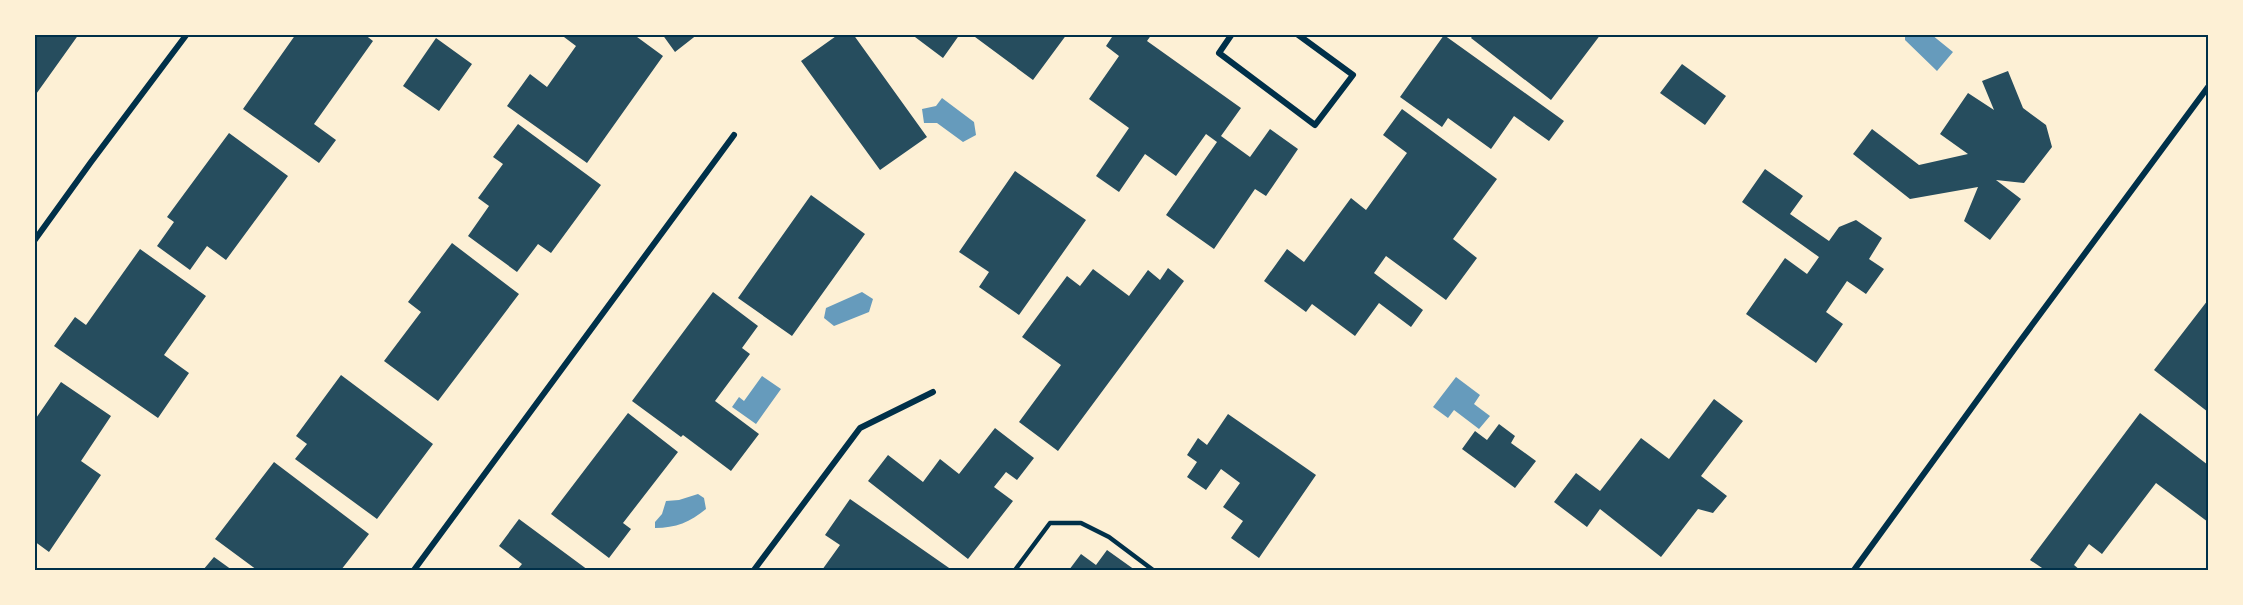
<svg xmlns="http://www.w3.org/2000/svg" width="2243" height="605" viewBox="0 0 2243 605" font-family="Literata,serif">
<rect width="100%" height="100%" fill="#fdf0d5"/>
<path fill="#669bbc" d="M1905,35H1932L1953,52L1937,71L1905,40Z
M942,98L974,122L976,135L963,142L937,123H924L922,109L936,106Z
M862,292L873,299L869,312L834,326L824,318L826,308Z
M762,376L781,389L756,424L732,407L739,397L744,401Z
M1456,377L1480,395L1474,404L1490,416L1479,429L1454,410L1448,418L1433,407Z
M698,494L704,498L706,509C690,522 676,528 655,528V522L662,514L666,501L679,500Z"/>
<path fill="#264d5e" d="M34,34H79L34,97Z
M296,34H364L373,41L314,124L336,140L319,163L243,109Z
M560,34H633L663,56L587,163L507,106L530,74L547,87L576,46Z
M662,34H698L675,52Z
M839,34H853L927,137L880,170L801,61Z
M911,34H960L943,58Z
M971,34H1067L1033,80Z
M1114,34H1152L1147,41L1241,108L1221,136L1250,157L1270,129L1298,149L1266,196L1255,189L1214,249L1166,215L1217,142L1206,134L1176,176L1145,154L1119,192L1096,176L1129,128L1089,99L1119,56L1106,46Z
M1474,34H1601L1551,100L1471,38Z
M1444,35L1564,121L1549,141L1514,116L1491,149L1448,118L1442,127L1400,97Z
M436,38L472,64L439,111L403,86Z
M1682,64L1726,96L1705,125L1660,93Z
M2008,71L2023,108L2046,125L2052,147L2024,183L1996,180L2021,199L1990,240L1964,221L1978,187L1910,199L1853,154L1872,129L1919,165L1968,154L1940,134L1968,93L1994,110L1982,81Z
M1402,109L1497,179L1453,239L1477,258L1446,300L1386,256L1374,273L1423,310L1411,327L1379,303L1355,336L1312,304L1306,312L1264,281L1287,249L1304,262L1351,198L1366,210L1407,153L1383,135Z
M518,124L601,185L551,253L538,244L517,272L468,236L489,206L478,198L503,164L493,157Z
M229,133L288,176L226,260L207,246L190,270L157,246L174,222L167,217Z
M1765,169L1803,196L1790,214L1829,241L1839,227L1856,220L1882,238L1869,259L1884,269L1866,294L1847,281L1826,312L1843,324L1816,363L1746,314L1785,258L1807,274L1819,257L1742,202Z
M1015,171L1086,220L1019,315L979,287L989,272L959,252Z
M811,195L865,234L792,336L738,298Z
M452,243L519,294L438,401L384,361L421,312L408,302Z
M140,249L206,296L164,355L189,373L158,418L54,346L75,317L86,325Z
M1168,268L1184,281L1058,451L1019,422L1061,365L1022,337L1067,276L1080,286L1093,269L1129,296L1148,270L1160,280Z
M713,292L758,326L742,348L750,354L715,401L759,434L731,471L683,435L681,437L632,401Z
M2208,300V412L2154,370Z
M341,375L433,444L377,519L295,459L307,444L296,436Z
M61,382L111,416L81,461L101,475L49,552L34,541V421Z
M1714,399L1743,421L1701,476L1727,496L1713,513L1698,509L1661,557L1600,509L1587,527L1554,502L1576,473L1600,491L1641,438L1669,459Z
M628,413L678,452L623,523L631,529L609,558L551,514Z
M2140,413L2208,465V522L2156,483L2102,554L2089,544L2074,565L2080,570H2045L2030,560Z
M1228,414L1316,475L1259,558L1231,538L1243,521L1223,507L1240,483L1221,469L1206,490L1187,477L1197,462L1187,455L1198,438L1207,445Z
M1499,424L1515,436L1511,443L1536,461L1515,488L1462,449L1475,431L1487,440Z
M995,428L1034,458L1017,480L1006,472L994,487L1013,501L968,559L868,481L888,455L923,482L940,459L959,474Z
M274,462L369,534L341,570H257L215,539Z
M850,499L952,570H822L840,545L825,535Z
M519,519L588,570H517L522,564L499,546Z
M1107,550L1135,570H1069L1081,554L1096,565Z
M214,557L232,570H203Z"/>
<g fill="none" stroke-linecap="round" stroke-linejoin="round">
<path stroke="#003049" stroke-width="4.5" d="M1015,570L1050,523H1081L1109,537L1153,570"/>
<path stroke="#003049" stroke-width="6" d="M1232,34L1219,53L1315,125L1353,75L1297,34
M34,241L91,162L187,34
M414,570L734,135
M754,570L860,428L933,392
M1854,570L2018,344L2208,87"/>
</g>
<rect width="2243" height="605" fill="none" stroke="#fdf0d5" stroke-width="72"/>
<rect x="36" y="36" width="2171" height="533" fill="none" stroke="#003049" stroke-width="2"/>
</svg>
